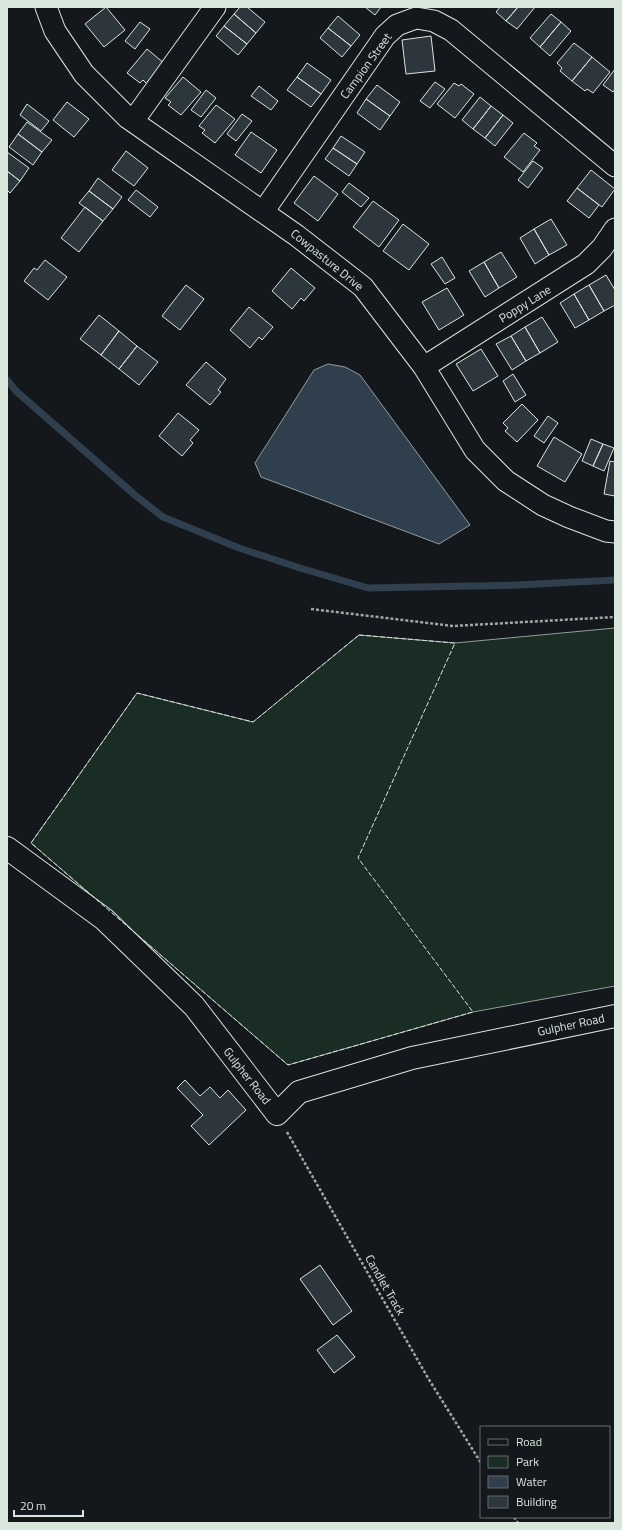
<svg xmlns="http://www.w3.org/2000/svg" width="622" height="1530" viewBox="0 0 622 1530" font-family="'Titillium Web',sans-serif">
<rect width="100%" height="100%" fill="#14181c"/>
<path fill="#1a2d24" stroke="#939e99" d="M615,628V986L473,1012L288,1065L31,843L137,693L253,722L359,635L455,643Z"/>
<path fill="#2f3f4d" stroke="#939e99" d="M328,364L345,367L360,375L470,525L439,544L261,477L255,463L314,370Z"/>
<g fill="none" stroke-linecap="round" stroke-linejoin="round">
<path stroke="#2f3f4d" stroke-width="7" d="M7,380L16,391L136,496L163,517L239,548L300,568L368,588L518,585L615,580"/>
</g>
<path fill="#2c363c" stroke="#d8e6dc" d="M106,7L125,30L104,47L85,24Z
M240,7H247L265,22L256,33L234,14Z
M365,7H381L375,15Z
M500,7H518L506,21L496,12Z
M518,7H535L517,29L506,21Z
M234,14L256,33L247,44L224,26Z
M551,14L561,22L540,47L530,38Z
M338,16L360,35L351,46L328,28Z
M140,22L150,29L135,49L125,41Z
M561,22L571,31L550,56L540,47Z
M224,26L247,44L238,55L216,36Z
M328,28L351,46L342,57L320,38Z
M431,36L435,71L406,74L402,40Z
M574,43L592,57L572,81L560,71L562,68L557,63Z
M147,49L165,64L148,85L143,80L140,83L127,73Z
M592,57L610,72L593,93L587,89L585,91L572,81Z
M307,63L331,80L321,94L297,77Z
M615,69V89L613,92L603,85Z
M183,77L201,92L181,115L168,105L171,102L165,98Z
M297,77L321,94L311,107L287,90Z
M435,82L445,89L430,108L420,101Z
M454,83L459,86L461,84L474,94L455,118L437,104Z
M377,85L400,102L390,116L366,99Z
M259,86L278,101L271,110L251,96Z
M206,90L216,98L201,117L191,110Z
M480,97L491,106L473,129L462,120Z
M366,99L390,116L380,130L357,113Z
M67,102L89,119L74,137L53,120Z
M27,104L49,121L41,131L20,115Z
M216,105L235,119L215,143L202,133L205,130L199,126Z
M491,106L503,115L485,138L473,129Z
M242,114L252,121L236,141L227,134Z
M503,115L513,123L495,146L485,138Z
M27,122L52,140L42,152L18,134Z
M251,132L277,150L261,173L235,155Z
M524,133L537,143L534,146L540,150L523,172L504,157Z
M18,134L42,152L33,165L9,147Z
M341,136L365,152L357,164L333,148Z
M333,148L357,164L349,176L325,159Z
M126,151L148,168L134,186L112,170Z
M7,152L29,168L20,181L7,171Z
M533,161L543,168L528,188L518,180Z
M591,170L615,189L602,207L577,188Z
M7,171L20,181L10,193L7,190Z
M314,176L338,194L318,221L294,203Z
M98,178L122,197L113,209L89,191Z
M349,183L369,198L361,207L342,192Z
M577,188L599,205L589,218L567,201Z
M136,190L158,207L150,217L128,200Z
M89,191L113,209L103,221L79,203Z
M373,201L399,220L379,247L353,227Z
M85,207L103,221L79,252L61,238Z
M551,219L567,245L549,255L534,229Z
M403,224L429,244L409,270L383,251Z
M534,229L549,255L535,264L520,238Z
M501,252L517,277L499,288L484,262Z
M442,257L455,278L445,284L431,264Z
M45,260L67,277L48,300L24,281L34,268L37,270Z
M484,262L499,288L485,297L469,271Z
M291,268L315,288L304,301L301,298L292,309L272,291Z
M606,275L615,290V305L604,311L589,285Z
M186,285L204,299L180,330L162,316Z
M589,285L604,311L589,320L574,294Z
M447,288L464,315L439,330L422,302Z
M574,294L589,320L575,328L560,303Z
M249,307L273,327L262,340L259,337L250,348L230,330Z
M99,315L119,331L101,355L80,339Z
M542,317L558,342L540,353L525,327Z
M525,327L540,353L526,361L511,336Z
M119,331L137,346L119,369L101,355Z
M511,336L526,361L512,370L496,344Z
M137,346L158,362L139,385L119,369Z
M481,349L498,376L473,391L456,364Z
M206,362L226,379L218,390L221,392L210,405L186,385Z
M513,374L526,395L515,402L503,381Z
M522,404L538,420L517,442L505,431L508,428L503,423Z
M178,413L199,430L190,440L193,443L182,456L159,436Z
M548,416L558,423L544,443L534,436Z
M554,437L582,454L565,482L537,466Z
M591,439L603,444L593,466L582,461Z
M603,444L614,448L604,471L593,466Z
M610,461L615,462V496L604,494Z
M185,1080L200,1096L210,1087L220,1098L228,1090L246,1110L209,1145L191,1126L203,1115L177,1088Z
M320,1265L352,1311L333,1325L300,1279Z
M337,1335L355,1357L334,1373L317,1350Z"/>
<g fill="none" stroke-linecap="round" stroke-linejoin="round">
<defs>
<path id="street" d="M46,7L55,31L84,74L128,118L296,235L363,287L424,367L475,450L506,481L543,505L569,517L606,531L615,532
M133,121L215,7
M263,212L385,36L397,25L416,18L434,21L451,30L615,166
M424,367L586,264L602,248L615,229"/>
<path id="secondary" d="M7,848L104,919L194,1006L277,1114L299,1092L412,1058L615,1016"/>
</defs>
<use href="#street" stroke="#d8e6dc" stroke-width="23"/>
<use href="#secondary" stroke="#d8e6dc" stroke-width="24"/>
<path stroke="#9da8a2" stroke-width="2.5" stroke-dasharray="3 2" stroke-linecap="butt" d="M311,609L453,626L615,617
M287,1132L428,1378L481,1463
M514,1517L518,1523"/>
<use href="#street" stroke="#14181c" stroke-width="21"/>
<use href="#secondary" stroke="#14181c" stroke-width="22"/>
<path stroke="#d8e6dc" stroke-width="1" stroke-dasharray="5 2" stroke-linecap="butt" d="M359,635L455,643L358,858L473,1012L288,1065L31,843L137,693L253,722Z"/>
</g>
<g text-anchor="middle" stroke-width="3" stroke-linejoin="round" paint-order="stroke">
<g font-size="12" fill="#d8e6dc" stroke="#14181c">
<text transform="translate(366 66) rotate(-54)" y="4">Campion Street</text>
<text transform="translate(327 260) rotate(39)" y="4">Cowpasture Drive</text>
<text transform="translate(525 304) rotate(-32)" y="4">Poppy Lane</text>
<text transform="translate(571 1025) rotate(-12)" y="4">Gulpher Road</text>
<text transform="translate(247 1076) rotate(52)" y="4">Gulpher Road</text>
<text transform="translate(385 1285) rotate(60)" y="4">Candlet Track</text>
</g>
</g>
<rect width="622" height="1530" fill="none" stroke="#d8e6dc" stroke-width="16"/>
<rect x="480" y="1426" width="130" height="92" fill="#14181c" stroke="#626a69"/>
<rect x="488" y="1439" width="20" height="6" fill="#14181c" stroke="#626a69"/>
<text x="516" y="1446" font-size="12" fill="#d8e6dc">Road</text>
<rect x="488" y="1456" width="20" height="12" fill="#1a2d24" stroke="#626a69"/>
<text x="516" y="1466" font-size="12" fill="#d8e6dc">Park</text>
<rect x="488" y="1476" width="20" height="12" fill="#2f3f4d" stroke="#626a69"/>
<text x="516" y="1486" font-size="12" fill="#d8e6dc">Water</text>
<rect x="488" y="1496" width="20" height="12" fill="#2c363c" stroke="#626a69"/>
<text x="516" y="1506" font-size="12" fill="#d8e6dc">Building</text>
<path d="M14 1510v6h69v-6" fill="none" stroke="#d8e6dc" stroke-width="2"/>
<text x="20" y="1510" font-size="12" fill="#d8e6dc" stroke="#14181c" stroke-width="3" paint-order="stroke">20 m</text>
</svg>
